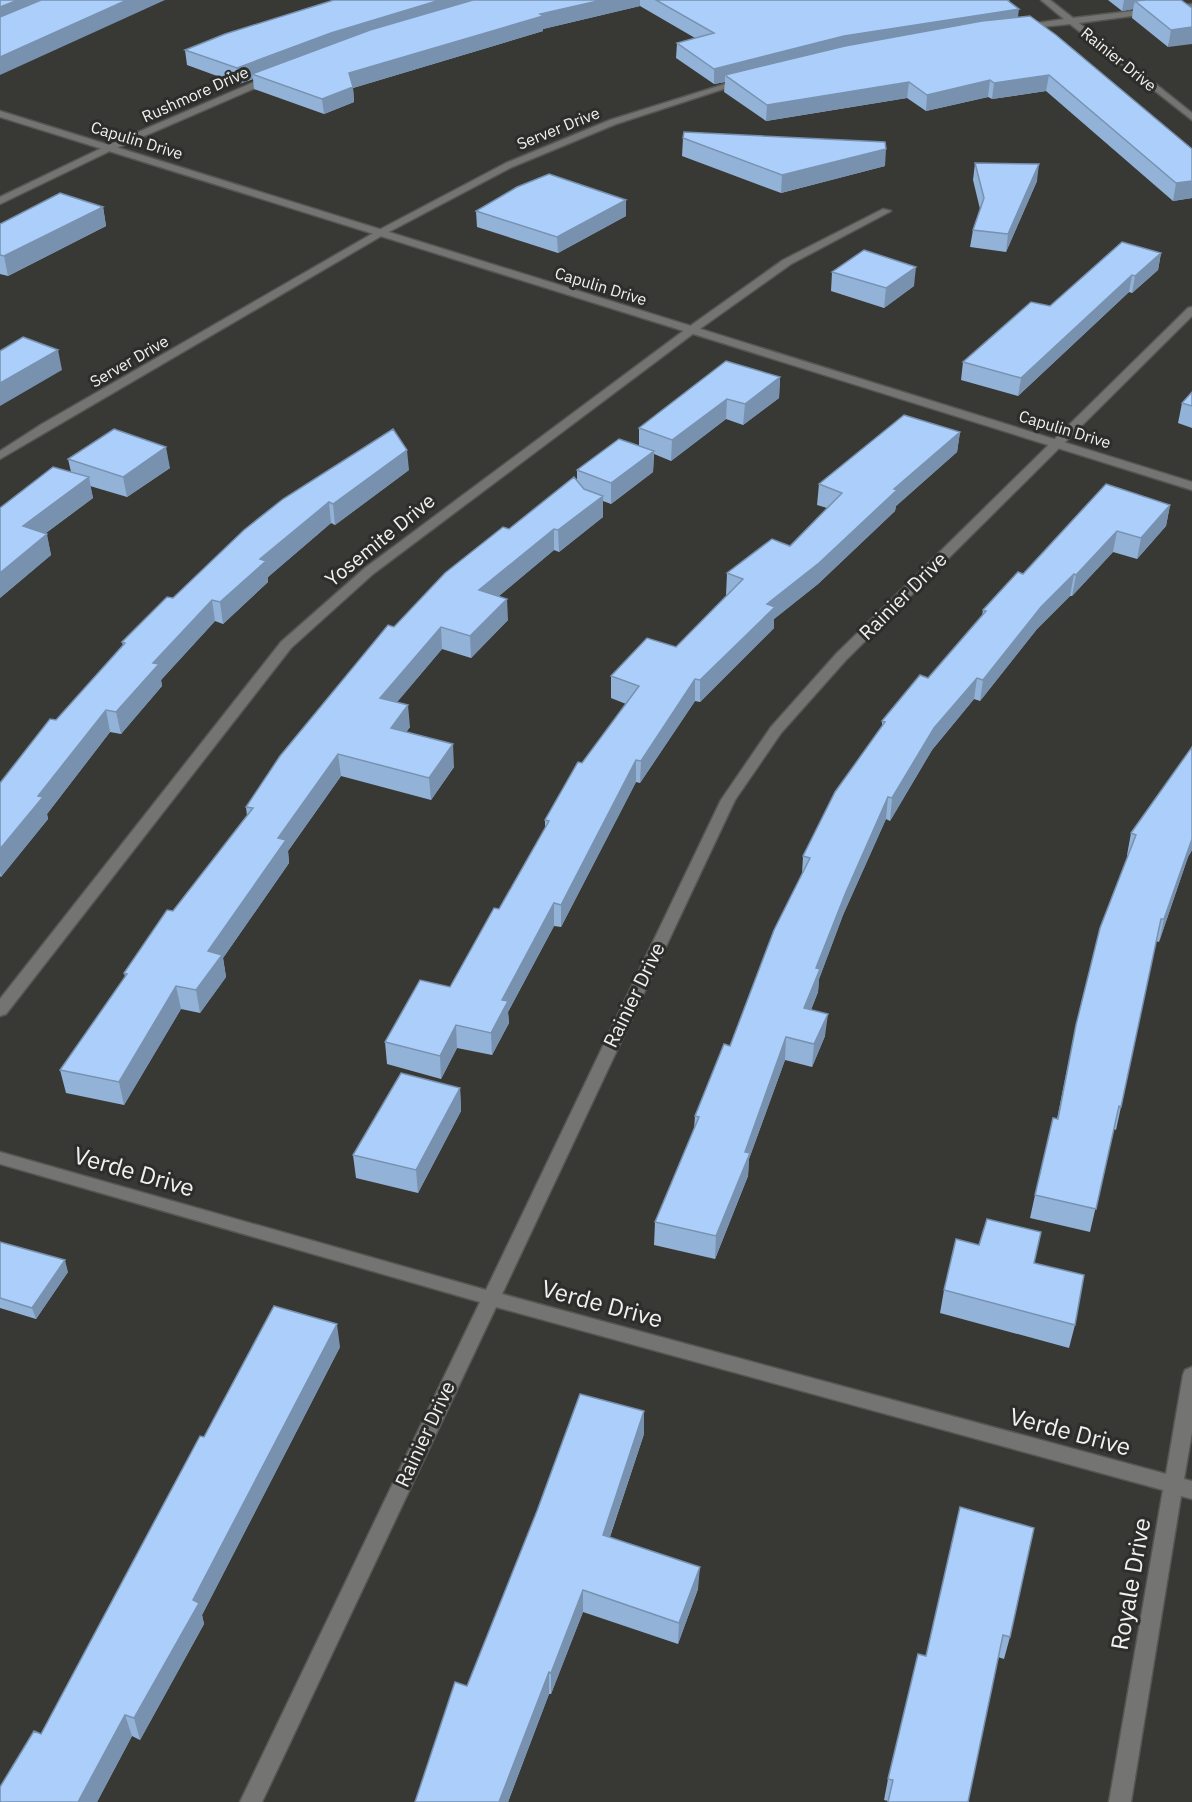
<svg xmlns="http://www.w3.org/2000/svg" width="1192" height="1802" viewBox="0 0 1192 1802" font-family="'IBM Plex Sans',sans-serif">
<rect width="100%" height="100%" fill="#383835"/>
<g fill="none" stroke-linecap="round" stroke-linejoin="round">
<defs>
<path id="minor" d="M1041,0H1050L1073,18L1192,4V8L1079,23L1192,113V120L1070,24L1021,29L1020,27L1024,25L1064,19Z
M273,74L276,75V79L112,150L0,204V197L106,146Z
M741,79L748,81L616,124L512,167L383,235L0,459V451L42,424L377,231L506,163L610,120Z
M883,209L891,211L791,264L694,333L373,574L291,648L6,1014L0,1016V999L281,642L365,568L686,329L783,260Z
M1192,307V316L846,660L781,733L735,800L502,1294L1166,1474L1183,1375L1185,1370L1192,1367V1432L1184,1479L1192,1481V1499L1181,1496L1131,1802H1109L1163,1490L496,1307L262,1802H240L480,1302L0,1164V1152L486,1290L721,800L771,727L836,654L1188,308Z"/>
<path id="tertiary" d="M0,111L1192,482V490L0,117Z"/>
</defs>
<use href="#minor" stroke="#565653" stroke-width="3"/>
<use href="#tertiary" stroke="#565653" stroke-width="3"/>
<use href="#minor" fill="#747473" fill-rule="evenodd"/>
<use href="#tertiary" fill="#747473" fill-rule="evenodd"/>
</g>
<path fill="#93b2d7" d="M334,0H1009L1018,17L1192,149V198L1173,201L1046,91L992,99L988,97L926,111L907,98L766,121L724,92L725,82L714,84L676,58L677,43L695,38L640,6L543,29V31L353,88L354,102L324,114L254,89L253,79L239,84L187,65L185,50Z
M1108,0H1181L1168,47L1132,18L1133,9L1122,11Z
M683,138L885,166L781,193L682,156Z
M975,163L1037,181L1006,252L970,247L973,230L980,209L973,180Z
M103,207L106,226L8,276L0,274V224Z
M476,211L626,216L558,253L477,227Z
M1161,253L1158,270L1132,293L1129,292L1018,396L961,380L963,362L1050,306Z
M832,272L914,286L884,308L831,291Z
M780,377L779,398L743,425L726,419L671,461L654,454L653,472L611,504L603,501V517L559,552L554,550L499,596L508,620L471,658L442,649L397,702L410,727L406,732L454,767L431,800L341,776L288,851L289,863L223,958L226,977L200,1013L181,1009L124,1105L66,1093L60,1070L125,977L124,973L247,816L246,807L394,627L509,529L577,481V470L639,446V428Z
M1192,392V428L1178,423L1182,403Z
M960,432L957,452L896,506L895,511L818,584L774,619V628L700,702L695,701L640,783L636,782L561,927L554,926L508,1012L509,1023L492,1055L457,1048L441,1079L387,1064L385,1042L450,987L499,909L545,828V820L582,763L626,704L611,698V676L676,647L727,595H726L727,573L790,546L827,508L817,505L819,484Z
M68,459L170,468L127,497L90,486L93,498L46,533L51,555L0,598L71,472Z
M409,470L335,525L331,523L268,577V582L223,624L215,621L161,680L162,686L121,734L110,732L47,814L48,819L1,877L0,876V783L123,646L122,642L173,598L244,530Z
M1170,505L1166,526L1137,559L1113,552L1072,596H1070L1037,629L980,701L974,699L932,750L890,821L886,819L843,915L819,979L818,992L811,1010L825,1036L812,1067L785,1060L749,1159L748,1176L715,1259L654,1245L655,1222L694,1129L695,1116L730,1046L802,874L803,856L882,726V721L928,678L982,616L983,610L1023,574Z
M1192,747V850L1188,857L1159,942L1156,941L1121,1107L1116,1130L1114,1129L1090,1232L1030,1218L1035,1195L1057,1119L1076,1025L1128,856L1127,855L1131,833Z
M460,1088L461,1111L418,1193L356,1178L353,1155Z
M0,1242L68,1272L36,1319L0,1308Z
M1034,1263L1075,1325L1069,1348L940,1313L944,1290Z
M340,1347L202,1615L204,1624L140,1740L132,1736L97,1802H0L41,1734L204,1437Z
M644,1434L610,1537L698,1589L678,1644L583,1612L551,1694H549L508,1802L467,1686Z
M960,1507L1010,1637L1004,1659L998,1657L888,1801L884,1800L888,1779L926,1656Z"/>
<path fill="#7891af" d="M18,0H59L0,25V7Z
M127,0H165L0,75V57Z
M440,0H495L252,74L253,79L239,84L237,68L331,33Z
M602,0H640V6L543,29V31L353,88L354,102L324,114L322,99L349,73L540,14Z
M1124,0H1164L1135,1L1133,9L1122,11Z
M1019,9L1017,24L725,75V82L714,84V69L844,36Z
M1192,27V44L1168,47L1171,30Z
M1049,75L1046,91L992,99L994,83Z
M990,80L988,97L926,111L927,95Z
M909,82L907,98L766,121L767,105Z
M886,149L885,166L781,193L782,175Z
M1039,164L1037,181L1006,252L1008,234Z
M1192,181V198L1173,201L1176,183Z
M626,200V216L558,253L557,237Z
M103,207L106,226L8,276L4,256Z
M1161,253L1158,270L1132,293L1135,276Z
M916,267L914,286L884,308L886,288Z
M1132,275L1129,292L1018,396L1021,378Z
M58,350L62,370L0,406V383Z
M780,377L779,398L743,425L745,404Z
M727,399L726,419L671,461L672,440Z
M960,432L957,452L896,506L895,511L818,584L774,619V628L700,702V680L767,604L894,489Z
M166,447L170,468L127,497L123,477Z
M407,450L409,470L335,525L333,504Z
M654,451L653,472L611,504V483Z
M89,477L93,498L27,547L23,526Z
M603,496V517L559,552L558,530Z
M329,502L331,523L268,577V582L223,624L220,602L260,559Z
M1170,505L1166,526L1137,559L1141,538Z
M554,529V550L480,612L479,590Z
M1117,531L1113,552L1072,596L1076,575Z
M47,534L51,555L0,598V573Z
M1074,574L1070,596L1037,629L980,701L983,680L1041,607Z
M507,599L508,620L471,658L470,636Z
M212,600L215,621L161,680L162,686L121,734L116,712L153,663Z
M441,627L442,649L382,720L380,698Z
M977,678L974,699L932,750L890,821L892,798L934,728Z
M695,679V701L640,783L641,761Z
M408,705L410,727L393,750L391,728Z
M106,710L110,732L47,814L48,819L1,877L0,871V849L38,796Z
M453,744L454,767L431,800L429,778Z
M338,754L341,776L288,851L289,863L223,958L226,977L200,1013L196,990L208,951L278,838Z
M636,760V782L561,927V905Z
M888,797L886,819L843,915L819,979L818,992L802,1031L804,1008L816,968L846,892Z
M1192,839V850L1188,857L1159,942L1164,919Z
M554,903V926L508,1012L509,1023L492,1055L491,1033L502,1000Z
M176,986L181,1009L124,1105L119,1082Z
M828,1014L825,1036L812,1067L814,1044Z
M456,1025L457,1048L441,1079L440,1056Z
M786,1037L785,1060L749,1159L748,1176L715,1259L716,1236L745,1152Z
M460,1088L461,1111L418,1193L416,1170Z
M65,1260L68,1272L36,1319L32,1308Z
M337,1324L340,1347L202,1615L204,1624L140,1740L134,1718L193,1600Z
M644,1411V1434L603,1557V1535Z
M700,1567L698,1589L678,1644L679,1623Z
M583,1590V1612L551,1694V1673Z
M549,1672V1694L508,1802H499Z
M125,1715L132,1736L97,1802H78Z"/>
<path fill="#abcffa" stroke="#7891af" stroke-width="1.5" d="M0,0H18L0,7Z
M41,0H127L0,57V17Z
M334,0H440L331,33L237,68L185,50L225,34Z
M473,0H602L540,14L543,16L349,73L353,87L322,99L252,74L370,30Z
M656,0H1007L1019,9L844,36L714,69L677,43L714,33Z
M1146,0H1181L1192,8V27L1171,30L1135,1Z
M1030,16L1056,35L1192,149V181L1176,183L1049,75L994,83L990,80L927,95L909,82L767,105L725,75L845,46L982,21Z
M684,132L885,142L886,149L782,175L683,138Z
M975,163L1039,164L1008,234L973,230L984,198Z
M549,174L626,200L557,237L476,211L517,187Z
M60,193L103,207L4,256L0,255V224Z
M1122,242L1161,253L1135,276L1132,275L1021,378L963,362L1031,302L1050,306Z
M864,250L916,267L886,288L832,272Z
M23,337L58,350L0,383V351Z
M726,361L780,377L745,404L727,399L672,440L639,428Z
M1192,392V406L1182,403Z
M904,415L960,432L894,489L897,490L819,563L767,604L775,607L700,680L695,679L641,761L636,760L561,905L554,903L502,1000L508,1001L491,1033L456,1025L440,1056L385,1042L420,980L450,987L494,908L499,909L549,821L545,820L578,762L582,763L639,686L611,676L647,638L676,647L743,579L727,573L772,539L790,546L842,493L819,484Z
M114,429L166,447L123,477L68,459Z
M393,429L407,450L333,504L329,502L260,559L266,561L220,602L212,600L153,663L159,664L116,712L106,710L38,796L43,797L0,849V783L50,719L56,720L125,643L122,642L167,597L173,598L244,530L283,499Z
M619,439L654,451L611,483L577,470Z
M53,467L89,477L23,526L47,534L0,573V508Z
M574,477L584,489L603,496L558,530L554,529L479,590L507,599L470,636L441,627L380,698L408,705L391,728L453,744L429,778L338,754L278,838L286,840L208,951L222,955L196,990L176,986L119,1082L60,1070L127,974L124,973L167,910L173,911L253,808L246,807L280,756L388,625L394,627L445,573L503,527L509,529Z
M1106,484L1170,505L1141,538L1117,531L1076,575L1074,574L1041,607L983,680L977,678L934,728L892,798L888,797L846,892L816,968L820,969L804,1008L828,1014L814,1044L786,1037L745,1152L750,1153L716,1236L655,1222L699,1117L695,1116L724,1044L730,1046L774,930L810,858L803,856L835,792L885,722L882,721L920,675L928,678L986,611L983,610L1018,572L1023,574Z
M1192,747V839L1164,919H1161L1121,1107L1119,1106L1096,1209L1035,1195L1053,1118L1058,1119L1076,1025L1100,928L1136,835L1131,833Z
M401,1073L460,1088L416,1170L353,1155Z
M987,1219L1041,1232L1034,1263L1084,1275L1075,1325L944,1290L956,1239L979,1245Z
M0,1242L65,1260L32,1308L0,1298Z
M274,1306L337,1324L193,1600L199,1603L134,1718L125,1715L78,1802H0V1787L34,1731L41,1734L200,1436L204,1437Z
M580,1394L644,1411L603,1535L700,1567L679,1623L583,1590L551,1673L549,1672L499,1802H415L455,1682L467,1686L537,1511Z
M960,1507L1034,1528L1010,1637L1003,1635L968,1802H888L893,1780L888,1779L918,1654L926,1656Z"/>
<g text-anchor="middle" stroke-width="6" stroke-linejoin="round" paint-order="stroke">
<g font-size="16" fill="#f1f1ef" stroke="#2d2e2b">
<text transform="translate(1119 59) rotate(39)" y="6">Rainier Drive</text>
<text transform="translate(195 94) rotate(-24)" y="6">Rushmore Drive</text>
<text transform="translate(558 128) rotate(-22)" y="6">Server Drive</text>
<text transform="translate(137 140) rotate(17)" y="6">Capulin Drive</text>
<text transform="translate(601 286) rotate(17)" y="6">Capulin Drive</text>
<text transform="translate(129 361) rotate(-30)" y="6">Server Drive</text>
<text transform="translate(1065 429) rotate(17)" y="6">Capulin Drive</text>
</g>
<g font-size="20" fill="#f1f1ef" stroke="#2d2e2b">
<text transform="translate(380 540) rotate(-39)" y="7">Yosemite Drive</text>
<text transform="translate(903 596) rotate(-45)" y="7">Rainier Drive</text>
<text transform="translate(634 995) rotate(-64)" y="7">Rainier Drive</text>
<text transform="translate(425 1434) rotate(-65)" y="7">Rainier Drive</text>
</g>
<g font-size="24" fill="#f1f1ef" stroke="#2d2e2b">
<text transform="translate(134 1172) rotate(16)" y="8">Verde Drive</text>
<text transform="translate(602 1304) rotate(15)" y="8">Verde Drive</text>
<text transform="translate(1070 1432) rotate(15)" y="8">Verde Drive</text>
<text transform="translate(1131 1584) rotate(-80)" y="8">Royale Drive</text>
</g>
</g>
</svg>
